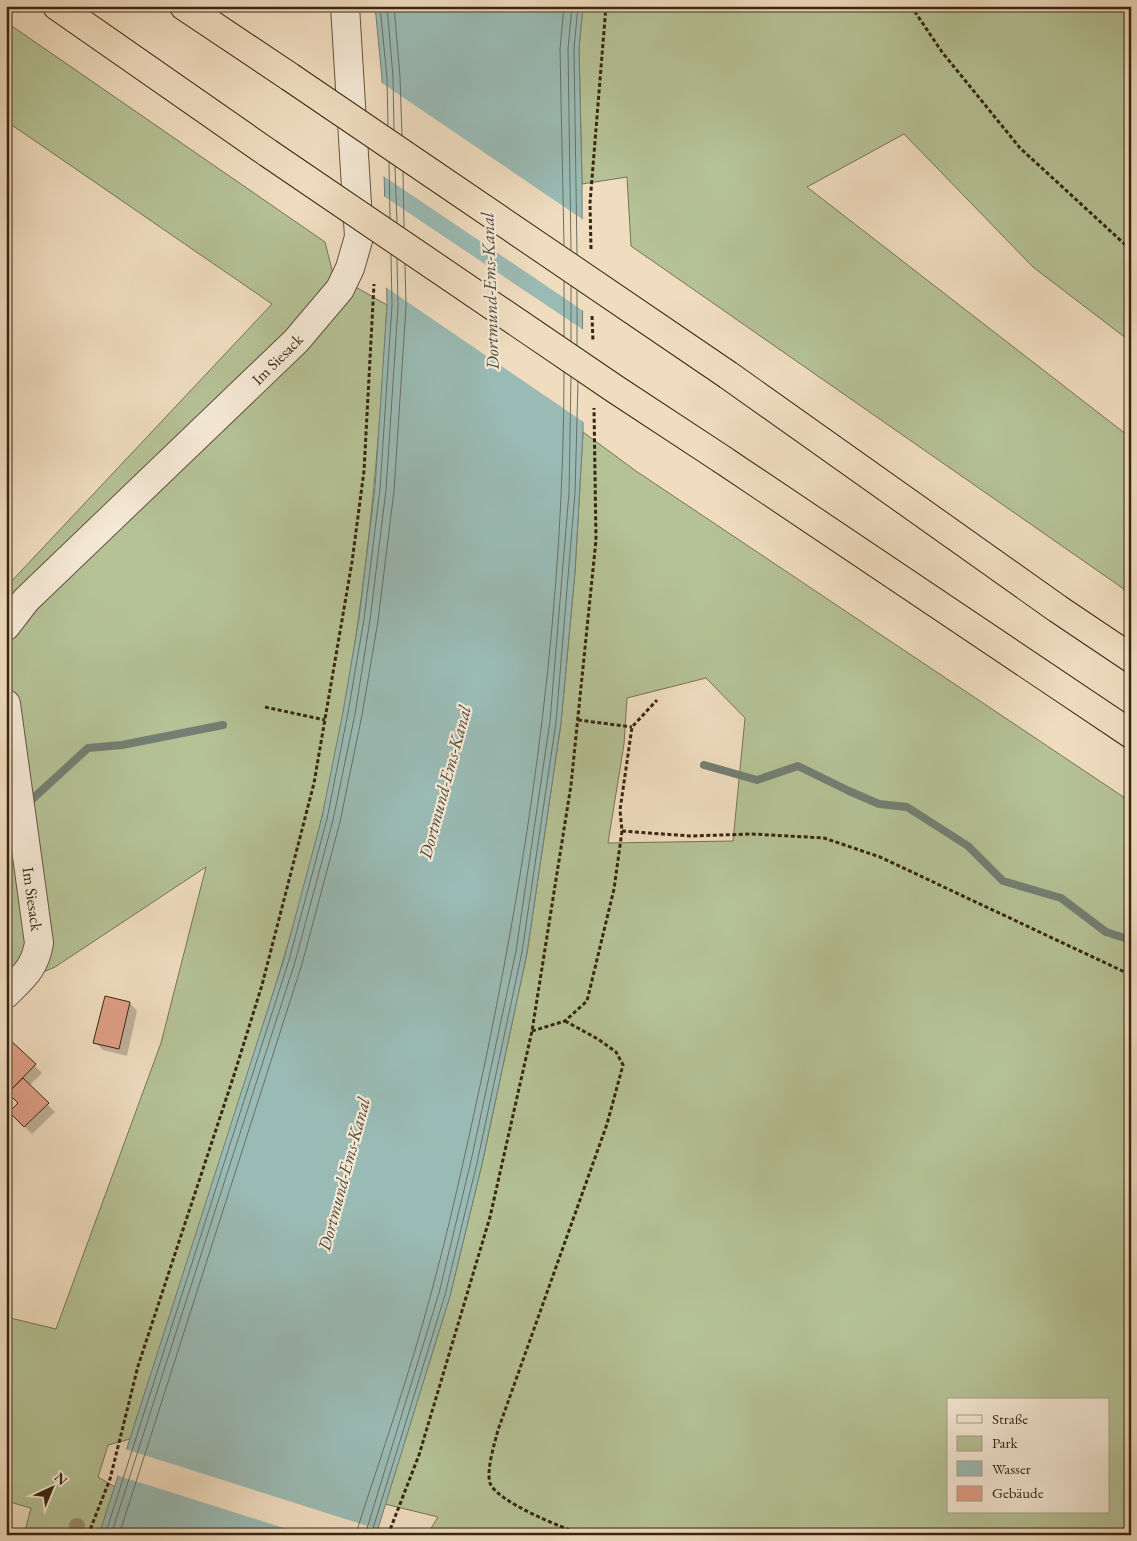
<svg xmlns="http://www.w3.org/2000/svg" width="1137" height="1541" viewBox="0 0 1137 1541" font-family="'EB Garamond',serif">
<rect width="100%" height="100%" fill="#f0ddc0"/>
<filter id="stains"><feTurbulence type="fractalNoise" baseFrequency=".004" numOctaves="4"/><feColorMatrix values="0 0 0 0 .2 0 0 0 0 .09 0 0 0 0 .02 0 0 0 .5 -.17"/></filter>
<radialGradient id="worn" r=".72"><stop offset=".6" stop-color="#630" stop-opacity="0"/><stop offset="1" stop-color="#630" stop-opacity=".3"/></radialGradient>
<path fill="#b5c296" stroke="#767454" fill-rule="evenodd" d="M583,6H1131V342L1033,267L904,134L807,187L1131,438V594L631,246L627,177L582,184L579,48Z
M6,22L325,242L333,274L387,305C378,477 361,649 322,817C302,903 275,987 249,1071C210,1194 170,1316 130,1439L108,1445L98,1477L115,1487L99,1535H24L31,1508L6,1501V1317L56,1329L161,1043L206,867L55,967L32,977L6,1003V587L272,304L6,121Z
M583,432L636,471L1131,802V1535H427L438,1517L385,1504L450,1296L482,1164L527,953L561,723L575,572ZM706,678L745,718L733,841L608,843L624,744L627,698ZM948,1400H1108V1512H948Z"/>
<path fill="#9abbb5" stroke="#737f73" d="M375,6H583L579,48L582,184L583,432L575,572L561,723L527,953L482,1164L450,1296L376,1535H99L284,959L322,817L343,712L359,618L375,488L387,305L382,78Z"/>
<path fill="#f0ddc0" d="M379,81L585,221V312L382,175Z
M382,195L585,331V423L384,286Z
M125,1449L380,1530L378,1535H306L116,1475Z"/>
<path fill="#0003" d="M106,997L130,1003L137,1011L127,1056L103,1050L95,1042Z
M8,1039L42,1073L29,1086L55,1112L32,1134L10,1112L19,1103L6,1090Z"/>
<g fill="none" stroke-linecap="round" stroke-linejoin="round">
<path stroke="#697063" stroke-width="1" d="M380,6L387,78L388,125
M387,6L393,77L394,130
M394,6L400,77L402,135
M389,162L390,218
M395,167L397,222
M403,172L404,227
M564,245L560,49L564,6
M571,250L568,49L572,6
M577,254L574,49L578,6
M564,281V336
M571,286V341
M577,291V345
M105,1535L289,960L327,819L348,713L364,619L380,489L392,305L391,255
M111,1535L295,962L333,820L355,714L370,620L386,490L398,306L397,259
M119,1535L302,964L340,822L362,715L378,621L394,491L406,306L405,264
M357,1535L358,1527C383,1449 411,1370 432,1290C453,1212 470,1133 487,1053C533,830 564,601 564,372
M365,1535L439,1293L471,1161L516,951L550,721L569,493L571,377
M371,1535L445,1295L477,1163L522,952L556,722L575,493L578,382"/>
<path stroke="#737f73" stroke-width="8" d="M704,765L757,780L798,766L849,791L879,804L907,807L968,846L1003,881L1061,898L1106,932L1131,940
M27,804L88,748L122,745L223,725"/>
</g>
<path fill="#e09f87" stroke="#382611" d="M105,996L130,1002L119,1049L93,1043Z
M8,1038L36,1064L8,1093L6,1091V1039Z
M23,1078L49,1103L24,1127L9,1112L18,1103L8,1093Z"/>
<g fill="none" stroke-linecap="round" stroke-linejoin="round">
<defs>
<path id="minor" d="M6,626L26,600L296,341L340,289L350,268L359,237L345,6
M6,704L39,943C35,968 23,977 6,994"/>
<path id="highway" d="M57,6L268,153
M184,6L290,77
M728,375L1058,609L1131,658
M723,460L1131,734"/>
</defs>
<use href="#minor" stroke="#66543d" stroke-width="30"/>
<use href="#highway" stroke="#382611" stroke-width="30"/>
<path stroke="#382611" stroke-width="3" stroke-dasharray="4 2.5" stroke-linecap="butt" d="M911,6L942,52L1020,148L1131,250
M591,249L590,203L606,6
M592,316L593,342
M265,707L325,720
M578,720L632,727
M622,831L690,836L752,834L824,838L880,857L1131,975
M565,1021L598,1039L616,1052L623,1065L607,1124L498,1430C495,1442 486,1470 490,1483C497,1502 563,1528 583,1535
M532,1031L565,1021L587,1001L614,889L622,831L620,810L632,727L657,700
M88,1535L110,1479L138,1366L234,1075L262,985L314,783L352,562L364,471L374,284
M388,1535L419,1455L490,1217L532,1031L571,785L596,540L594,408"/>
<use href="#minor" stroke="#f5e9d6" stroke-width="28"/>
<use href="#highway" stroke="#f0ddc0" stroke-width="28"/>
<defs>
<path id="highway-bridge" d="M290,77L728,375
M268,153L615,389L723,460"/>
</defs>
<use href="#highway-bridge" stroke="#382611" stroke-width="30" stroke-linecap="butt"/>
<use href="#highway-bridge" stroke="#f0ddc0" stroke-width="28"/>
</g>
<circle fill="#9c8e72" cx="77" cy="1526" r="8"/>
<g text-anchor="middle" stroke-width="4.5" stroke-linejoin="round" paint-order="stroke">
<g font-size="16" fill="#382611" stroke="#f5e9d6">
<text transform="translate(277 359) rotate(-45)" y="6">Im Siesack</text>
<text transform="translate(33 899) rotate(82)" y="6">Im Siesack</text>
</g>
<g font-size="18" font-style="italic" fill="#504b3a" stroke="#f5e9d6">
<text transform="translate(490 291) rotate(-92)" y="6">Dortmund-Ems-Kanal</text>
<text transform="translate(445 782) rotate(-75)" y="6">Dortmund-Ems-Kanal</text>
<text transform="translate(344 1174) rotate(-75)" y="6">Dortmund-Ems-Kanal</text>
</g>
</g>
<rect width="1137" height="1541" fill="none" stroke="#f0ddc0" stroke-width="25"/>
<rect x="8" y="8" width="1122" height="1526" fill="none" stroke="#382611" stroke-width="2.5"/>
<rect x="12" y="12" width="1112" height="1516" fill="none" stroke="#382611"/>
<rect x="947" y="1398" width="162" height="115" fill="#f5e9d6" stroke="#a99b87"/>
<rect x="957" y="1415" width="25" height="8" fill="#f5e9d6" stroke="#a99b87"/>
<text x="992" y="1424" font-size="15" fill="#382611">Straße</text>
<rect x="957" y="1436" width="25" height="15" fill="#b5c296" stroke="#a99b87"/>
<text x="992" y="1448" font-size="15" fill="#382611">Park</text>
<rect x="957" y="1461" width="25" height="15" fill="#9abbb5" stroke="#a99b87"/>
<text x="992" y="1474" font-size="15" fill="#382611">Wasser</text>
<rect x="957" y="1486" width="25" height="15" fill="#e09f87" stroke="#a99b87"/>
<text x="992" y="1498" font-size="15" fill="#382611">Gebäude</text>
<g transform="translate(52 1488) rotate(44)" stroke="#f5e9d6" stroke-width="4" paint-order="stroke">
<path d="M0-4L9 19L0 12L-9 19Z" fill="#382611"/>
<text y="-8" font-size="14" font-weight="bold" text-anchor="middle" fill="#382611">N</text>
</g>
<rect width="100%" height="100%" filter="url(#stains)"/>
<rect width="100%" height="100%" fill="url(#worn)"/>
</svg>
